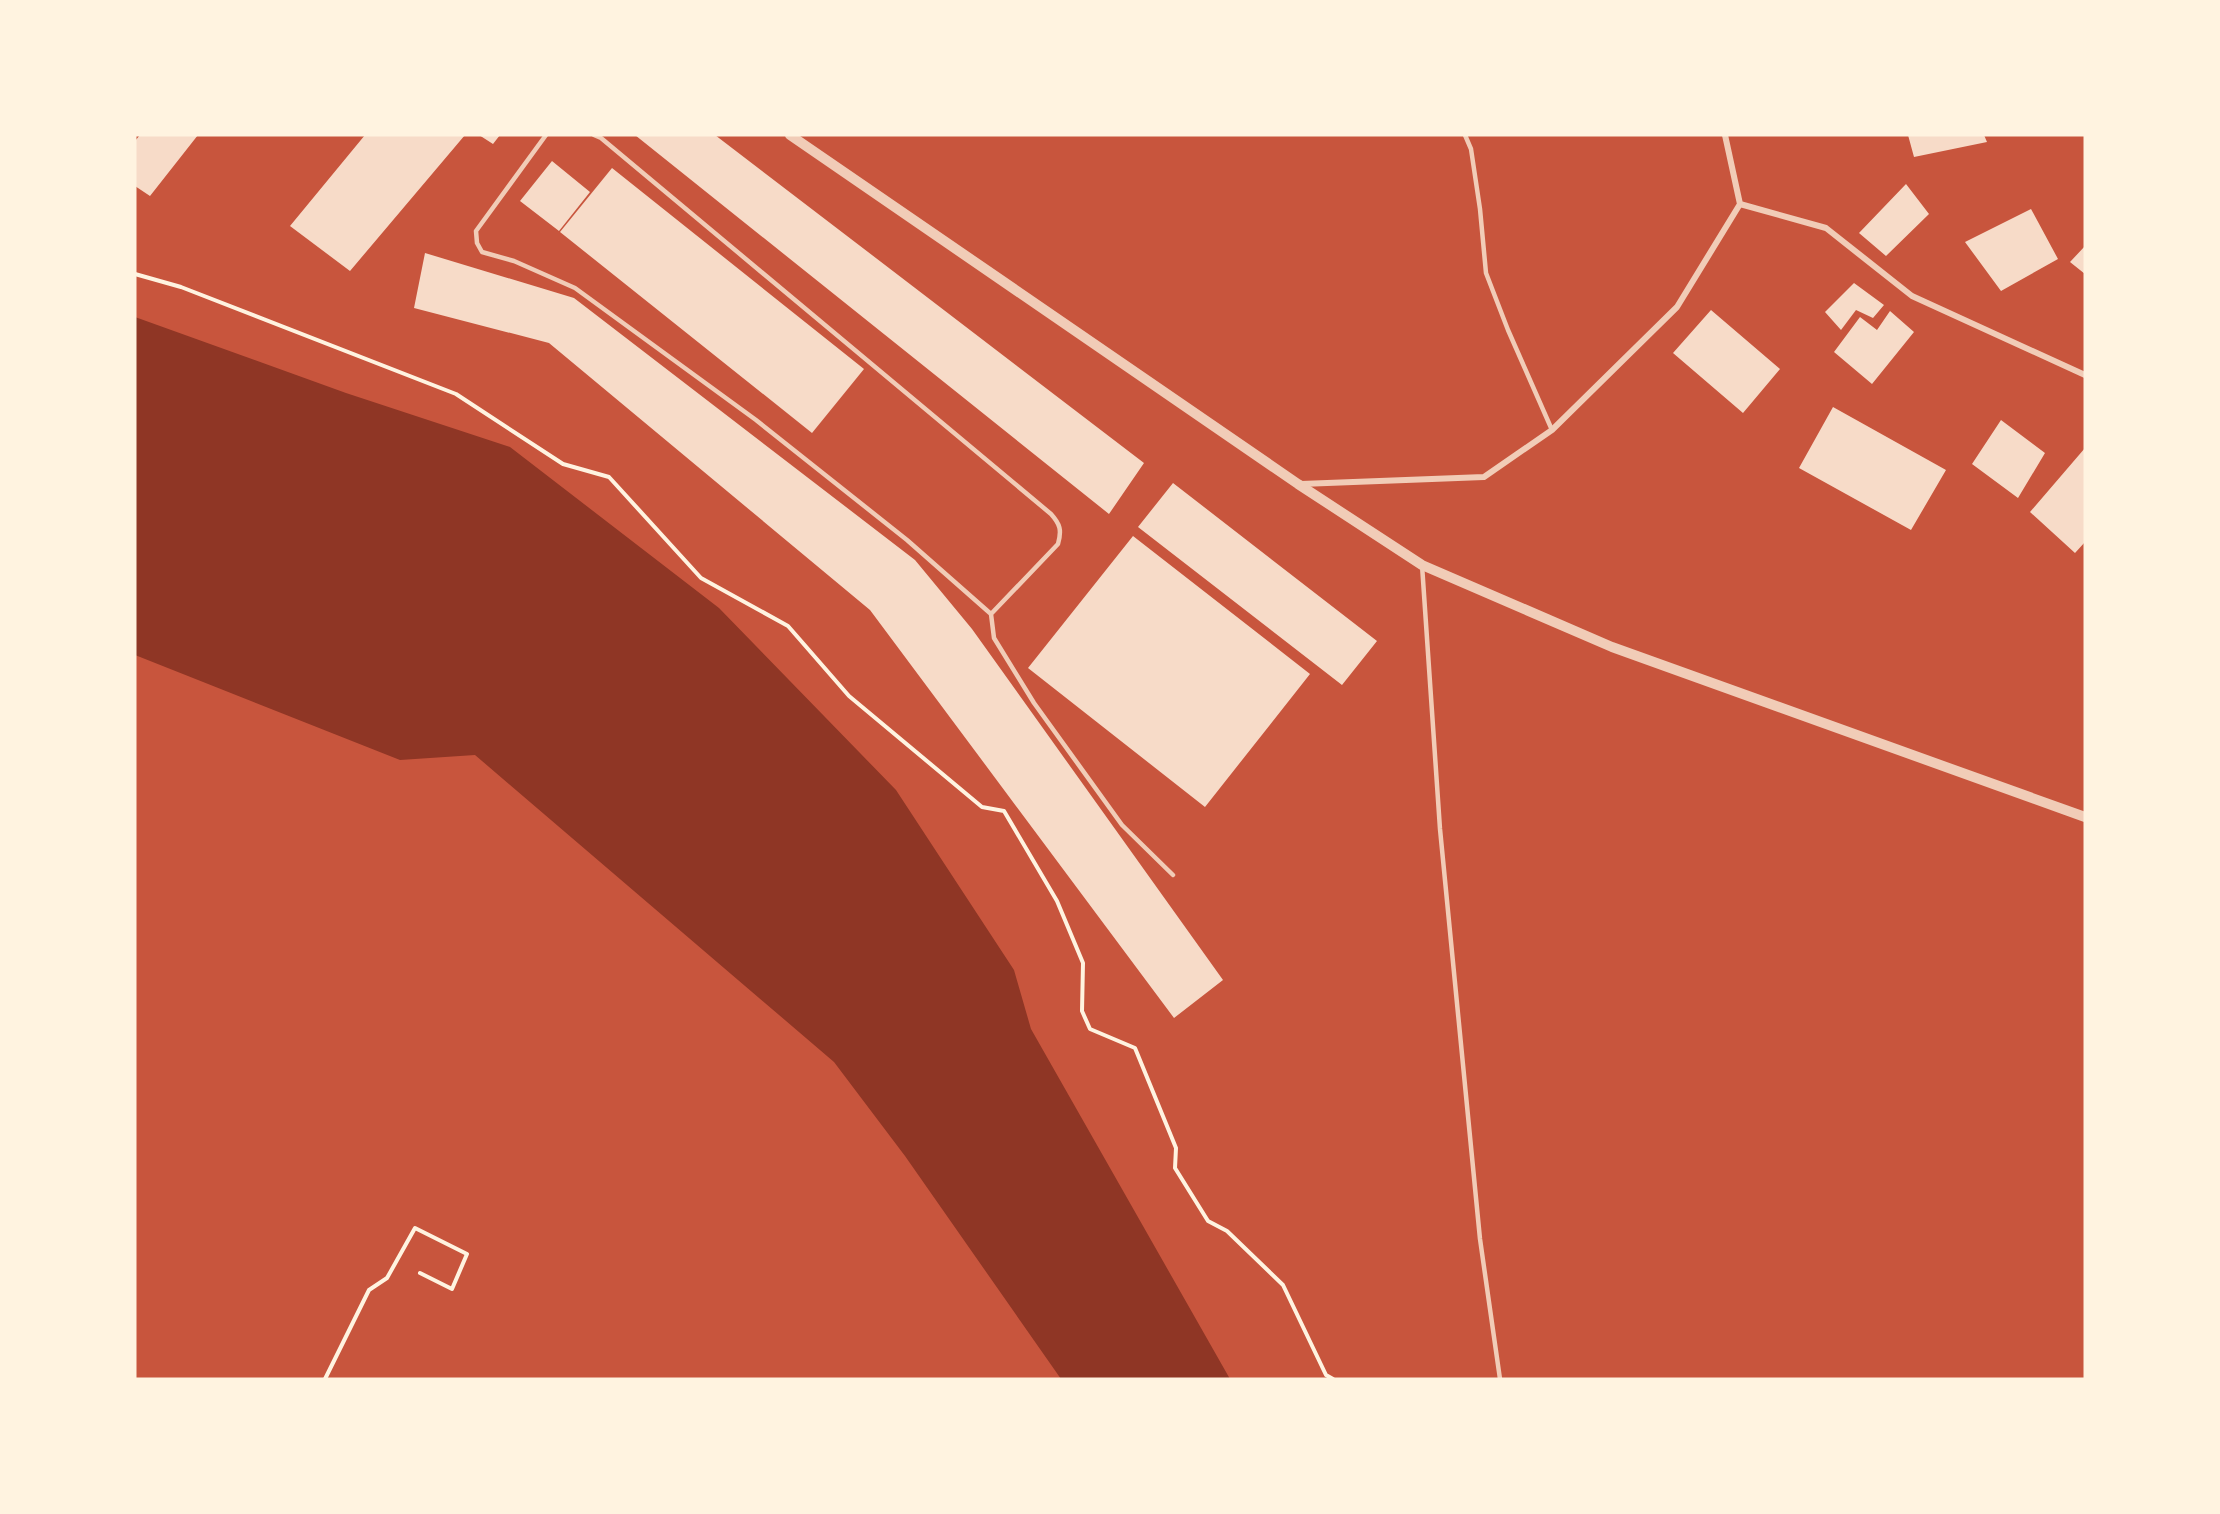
<svg xmlns="http://www.w3.org/2000/svg" width="2220" height="1514" viewBox="0 0 2220 1514" font-family="Commissioner,sans-serif">
<rect width="100%" height="100%" fill="#c8553d"/>
<path fill="#8f3625" d="M135,317L346,393L510,447L719,608L896,790L1014,970L1031,1029L1230,1379H1061L905,1156L834,1062L475,755L400,760L135,655Z"/>
<path fill="#f7dbc8" d="M140,135H198L150,196L135,186V141Z
M365,135H465L350,271L290,226Z
M479,135H500L493,144Z
M635,135H715L1144,463L1109,514Z
M1908,135H1984L1987,142L1914,157Z
M552,161L590,192L559,231L520,201Z
M612,168L864,369L812,433L560,232Z
M1906,184L1929,214L1886,256L1859,233Z
M2031,209L2058,259L2001,291L1965,242Z
M2085,246V274L2070,262Z
M425,253L574,298L915,560L972,629L1223,980L1174,1018L870,610L549,343L414,308Z
M1854,283L1884,305L1873,318L1856,310L1841,330L1825,312Z
M1711,310L1780,369L1743,413L1673,353Z
M1890,311L1914,332L1872,384L1834,352L1860,317L1877,330Z
M1833,407L1946,470L1911,530L1799,468Z
M2001,420L2045,453L2018,498L1972,464Z
M2085,448V542L2075,553L2030,512Z
M1173,483L1377,641L1342,685L1138,527Z
M1133,536L1310,674L1205,807L1028,668Z"/>
<g fill="none" stroke-linecap="round" stroke-linejoin="round">
<path stroke="#fff3e0" stroke-width="4" d="M135,274L181,287L456,394L563,464L609,477L701,578L788,626L849,696L982,807L1004,811L1057,901L1083,963L1082,1011L1090,1029L1135,1048L1176,1148L1175,1168L1208,1221L1227,1231L1283,1285L1326,1375L1333,1379
M325,1379L369,1290L387,1278L415,1228L467,1254L452,1289L420,1273"/>
<path stroke="#f1ccb7" stroke-width="4.5" d="M546,135L476,231L477,243L482,252L514,261L575,288L756,420L907,540L991,614L1058,544C1062,530 1060,524 1051,514L601,138L594,135
M1465,135L1471,149L1480,209L1486,273L1508,330L1552,430
M1422,565L1440,829L1480,1239L1500,1379
M991,614L994,638L1034,703L1122,825L1173,875"/>
<path stroke="#f1ccb7" stroke-width="6" d="M1740,204L1826,228L1912,296L2085,375
M1301,484L1484,477L1552,430L1677,307L1740,204L1725,135"/>
<path stroke="#f1ccb7" stroke-width="10" d="M790,135L1298,484L1422,565L1612,647L2085,817"/>
</g>
<rect width="2220" height="1514" fill="none" stroke="#fff3e0" stroke-width="273"/>
</svg>
